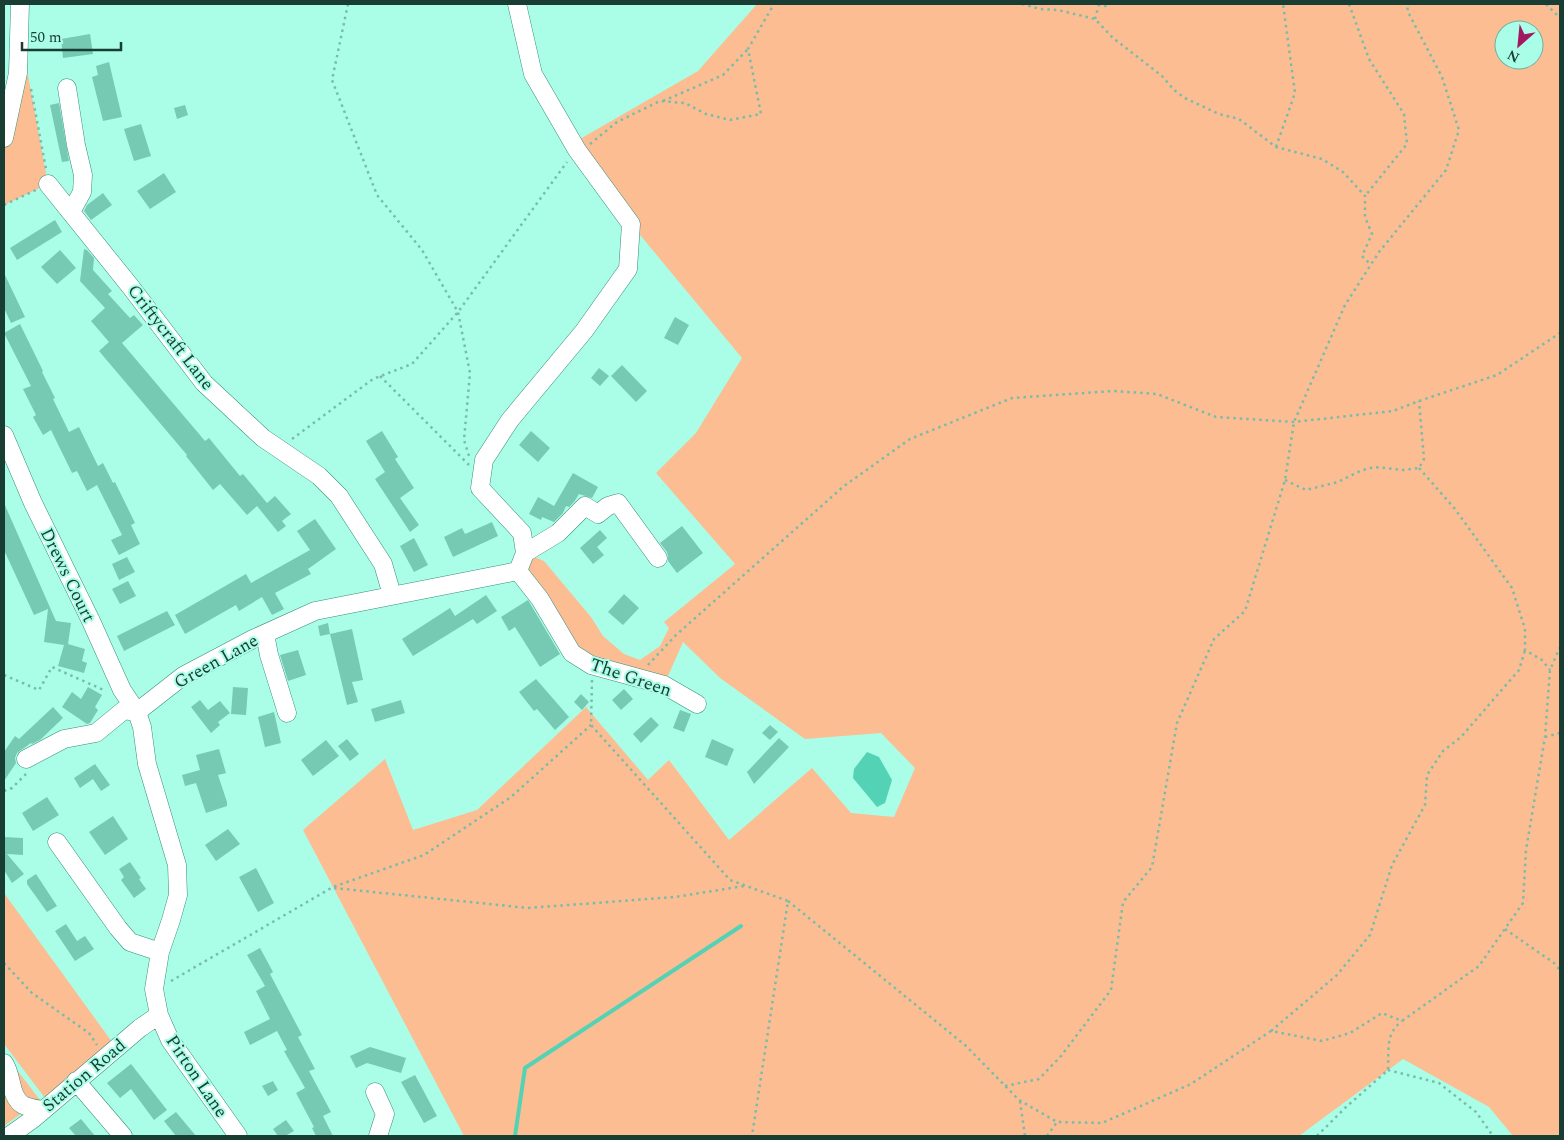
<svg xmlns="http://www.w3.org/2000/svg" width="1564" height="1140" viewBox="0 0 1564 1140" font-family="Spectral,serif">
<rect width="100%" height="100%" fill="#aafee7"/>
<path fill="#fcbd93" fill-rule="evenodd" d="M757,4H1560V1136H1513L1489,1107L1403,1059L1299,1136H464L303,830L385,759L413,830L477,810L586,707L648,780L669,760L729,840L812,768L851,813L894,817L915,768L881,733L805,739L720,678L683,642L664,685L591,665L518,571L525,553L544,561L591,617L603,636L624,654L640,660L660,646L669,628L664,622L735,564L656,473L696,433L742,358L631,224L573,143L698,71ZM1504,30H1534V60H1504Z
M18,73L28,75L48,184L4,205V138Z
M4,893L115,1046L45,1098L4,1044Z
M4,1053L40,1100L4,1126Z"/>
<path fill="#54d2b5" d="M867,752L879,757L892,780L885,803L877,807L853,778L854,769Z"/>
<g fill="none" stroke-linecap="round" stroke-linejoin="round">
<path stroke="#54d2b5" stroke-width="4" d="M515,1136L525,1068L741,926"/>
</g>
<path fill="#76c9b3" d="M90,34L93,54L63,58L61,39Z
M109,62L122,117L103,121L92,77L98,75L96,66Z
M59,103L69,161L62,162L50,105Z
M185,105L188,115L177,119L174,108Z
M141,124L151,156L134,161L124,129Z
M164,173L176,192L150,209L137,191Z
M103,193L112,205L91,220L84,211L87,205Z
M55,220L62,232L17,260L10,248Z
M84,249L87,250L94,258L93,270L112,291L108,294L130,318L134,315L143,325L122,343L205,441L209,438L240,476L243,474L267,503L275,496L291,514L282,521L286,526L278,532L257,506L247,515L220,484L213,490L186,456L187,455L99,351L109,342L91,321L105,308L80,281Z
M60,250L76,268L57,284L41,267Z
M4,273L25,317L11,323L4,308Z
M675,317L689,325L678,345L664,338Z
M20,324L43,371L42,372L55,398L53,399L69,432L79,427L98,466L103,463L113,483L115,482L135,523L131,525L140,544L119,555L111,540L122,535L97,485L87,491L77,471L72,473L51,430L43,435L33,417L36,415L23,389L31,386L4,333Z
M622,365L647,391L636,402L611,376Z
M599,368L609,376L600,386L591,378Z
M382,431L398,457L395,459L414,488L400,498L419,525L410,532L375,479L385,472L366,441Z
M531,431L550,448L538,462L519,445Z
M573,473L598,487L592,498L579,494L574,502L569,507L566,506L563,513L554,522L542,517L541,520L529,514L538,497L554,506Z
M4,503L56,621L71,623L68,644L85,649L82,661L87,663L84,673L58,666L64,645L44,642L48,609L34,615L4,550Z
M315,519L336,549L308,569L311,574L275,593L284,609L272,615L262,597L239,611L236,605L185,634L175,615L246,574L251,583L310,550L297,531Z
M492,522L498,536L453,557L444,537L462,528L465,534Z
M682,526L703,553L677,573L668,561V556L667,552L660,543Z
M600,530L607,538L597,547L604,555L593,564L580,548Z
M414,538L428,565L414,572L400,546Z
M127,557L135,572L119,580L112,564Z
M128,581L136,596L120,604L112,589Z
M624,594L639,608L623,625L608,612Z
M486,595L497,611L477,624L473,619L413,656L402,639L450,608L455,616Z
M528,600L560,654L540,667L515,627L509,631L501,617Z
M167,611L175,625L124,651L117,636Z
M328,623L330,634L320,636L318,626Z
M352,629L363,680L352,682L358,702L347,705L330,634Z
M298,650L306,675L288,681L280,655Z
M536,679L569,717L555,730L537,709L534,711L519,692Z
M88,687L102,695L95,707L98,710L90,723L87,724L62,707L72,692L81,699Z
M233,687L248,688L246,715L231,714Z
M624,689L633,699L621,710L612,700Z
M581,694L589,702L582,710L574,702Z
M200,700L208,710L220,701L230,713L218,722L220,725L211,733L191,707Z
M401,700L405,713L375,722L371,709Z
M53,707L63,718L40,740L32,744L31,743L17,753L15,758L16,763L4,781V752L15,736L19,739Z
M680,710L691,714L684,732L673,728Z
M274,712L281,743L265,747L258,717Z
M651,717L659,725L641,743L633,734Z
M770,725L778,732L770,740L762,733Z
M779,738L789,747L754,784L747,772Z
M347,739L359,754L350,761L338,746Z
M712,739L734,749L727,766L705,757Z
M326,740L339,756L313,776L301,760Z
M219,749L226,773L218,775L227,802V806L206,813L196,783L185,786L182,775L200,770L196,755Z
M95,764L110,785L101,791L93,779L80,788L74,778Z
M47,797L59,815L33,831L22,813Z
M113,816L128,839L105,855L89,832Z
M228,829L240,844L216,861L205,845Z
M4,837L23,838V855L7,854L24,874L12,883L4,870Z
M130,862L141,878L139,879L146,889L134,898L121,880L124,877L119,869Z
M256,868L274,903L258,912L239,877Z
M36,874L57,906L47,912L27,884V880Z
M66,924L77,941L85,936L94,949L75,961L55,931Z
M260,948L273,972L270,974L302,1035L298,1037L315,1069L309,1071L331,1112L323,1116L333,1136H316L312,1128L314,1127L296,1093L305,1088L284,1051L287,1050L277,1031L250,1045L244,1032L270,1019L256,991L265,986L247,955Z
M370,1047L406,1058L401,1073L367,1063L356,1068L350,1056Z
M131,1064L167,1110L154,1120L131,1089L120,1098L107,1083Z
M415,1075L437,1116L424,1123L401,1082Z
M273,1081L278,1090L268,1096L262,1086Z
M176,1112L196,1136H176L164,1121Z
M81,1119L95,1136H76L69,1128Z
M286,1120L294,1131L285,1136H278L273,1129Z"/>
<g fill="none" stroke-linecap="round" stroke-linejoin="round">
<defs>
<path id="minor" d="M517,4L533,74L577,150L631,224L628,269L584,331L510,420L484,460L480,488L522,533L525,553L518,571
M67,88L76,145L83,175L82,192L71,212
M4,138L18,73L20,4
M48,184L130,286L204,383L263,438L319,476L339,496L383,564L392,595
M4,435L33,503L91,621L122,690L137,712L142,727L147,764L177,865L178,895L171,920L160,952L154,989L159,1015L170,1040L238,1136
M525,553L558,533L585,506L598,514L608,506L618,503L658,558
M518,571L540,599L572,653L591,665L664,685L697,704
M265,634L269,655L287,713
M137,712L183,676L253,639L315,611L518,571
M26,759L64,739L96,733L124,710L137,712
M57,842L118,928L130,942L160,952
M4,1063C13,1076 9,1096 23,1105C29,1108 37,1109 43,1110
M76,1081L123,1136
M375,1092L385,1114L378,1136
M9,1136L33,1119L140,1028L159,1015"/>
</defs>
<use href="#minor" stroke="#388d79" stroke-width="19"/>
<path stroke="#79bcaa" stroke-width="2.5" stroke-dasharray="2.5 4" stroke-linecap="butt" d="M348,4L332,80L377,195L422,250L458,312L470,373L464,440L469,456
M1022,4L1040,9L1058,10L1095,19L1113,38L1162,76L1174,90L1185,98L1219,114L1239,119L1276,147L1322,159L1343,172L1365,196V217L1372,234L1362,256L1371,265
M1098,4L1105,6L1107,4
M1349,4L1369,59L1404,114L1407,144L1365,196
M1546,4L1560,18
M1095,19L1099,4
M31,89L46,169
M663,101L723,75L748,49
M590,144L617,122L660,101L685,103L706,114L730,120L761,114L748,49L774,4
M1276,147L1295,93L1283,4
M4,205L36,190
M380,376L469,465
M292,439L373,379L412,364L458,312L567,162
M1419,468L1455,509L1512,588L1525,629V650L1542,660L1550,670
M1285,480L1306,490L1338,482L1360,471L1374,467L1404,470L1419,468L1424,459L1419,401
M648,665L676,635L844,486L910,439L1012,398L1113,391L1157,394L1216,417L1294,422L1393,411L1419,401L1497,375L1560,333
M4,675L39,690L52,667L106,691
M592,680L591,725L730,880L788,901L752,1136
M1545,737L1560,733
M4,791L12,788L26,774
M334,888L528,908L675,897L744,886
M788,901L965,1045L1019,1100L1057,1122L1102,1123L1191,1084L1271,1031L1322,1041L1350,1033L1382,1013L1402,1021L1479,966L1523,903L1526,850L1545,737L1550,670L1560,647
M1505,929L1554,963L1560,970
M4,963L32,993L89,1033L97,1045
M171,981L333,887L424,855L511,797L591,725
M1271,1031L1337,975L1370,935L1392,865L1425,805L1427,775L1443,751L1461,737L1519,670L1525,650
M1388,1070L1439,1083L1476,1112L1493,1136
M1005,1086L1039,1079L1061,1056L1111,990L1123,902L1152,867L1177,723L1214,639L1245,611L1285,480L1294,422L1345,305L1379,252L1446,170L1459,130L1442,77L1408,12L1407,4
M1020,1101L1025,1136
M1047,1136L1057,1122
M1317,1136L1345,1108L1388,1070C1389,1050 1385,1034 1402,1021"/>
<use href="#minor" stroke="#fff" stroke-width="18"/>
</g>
<g text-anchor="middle" stroke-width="4" stroke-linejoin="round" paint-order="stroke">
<g font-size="18" fill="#193c33" stroke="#aafee7">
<text transform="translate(171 337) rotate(52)" y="6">Criftycraft Lane</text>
<text transform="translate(68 575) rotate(64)" y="6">Drews Court</text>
<text transform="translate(216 661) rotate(-29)" y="6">Green Lane</text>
<text transform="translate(631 677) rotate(19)" y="6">The Green</text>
<text transform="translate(84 1075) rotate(-40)" y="6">Station Road</text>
<text transform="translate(197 1076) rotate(56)" y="6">Pirton Lane</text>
</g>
</g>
<rect width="1564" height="1140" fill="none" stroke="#193c33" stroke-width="10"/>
<g transform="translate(1519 45) rotate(207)"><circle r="24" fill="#aafee7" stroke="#70b09f"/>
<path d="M0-4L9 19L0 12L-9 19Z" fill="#a21861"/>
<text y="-8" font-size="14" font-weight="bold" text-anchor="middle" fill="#193c33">N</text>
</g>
<path d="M22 42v8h99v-8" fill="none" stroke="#193c33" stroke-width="2.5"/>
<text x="30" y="42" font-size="15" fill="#193c33" stroke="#aafee7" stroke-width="4" paint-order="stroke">50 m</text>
</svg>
